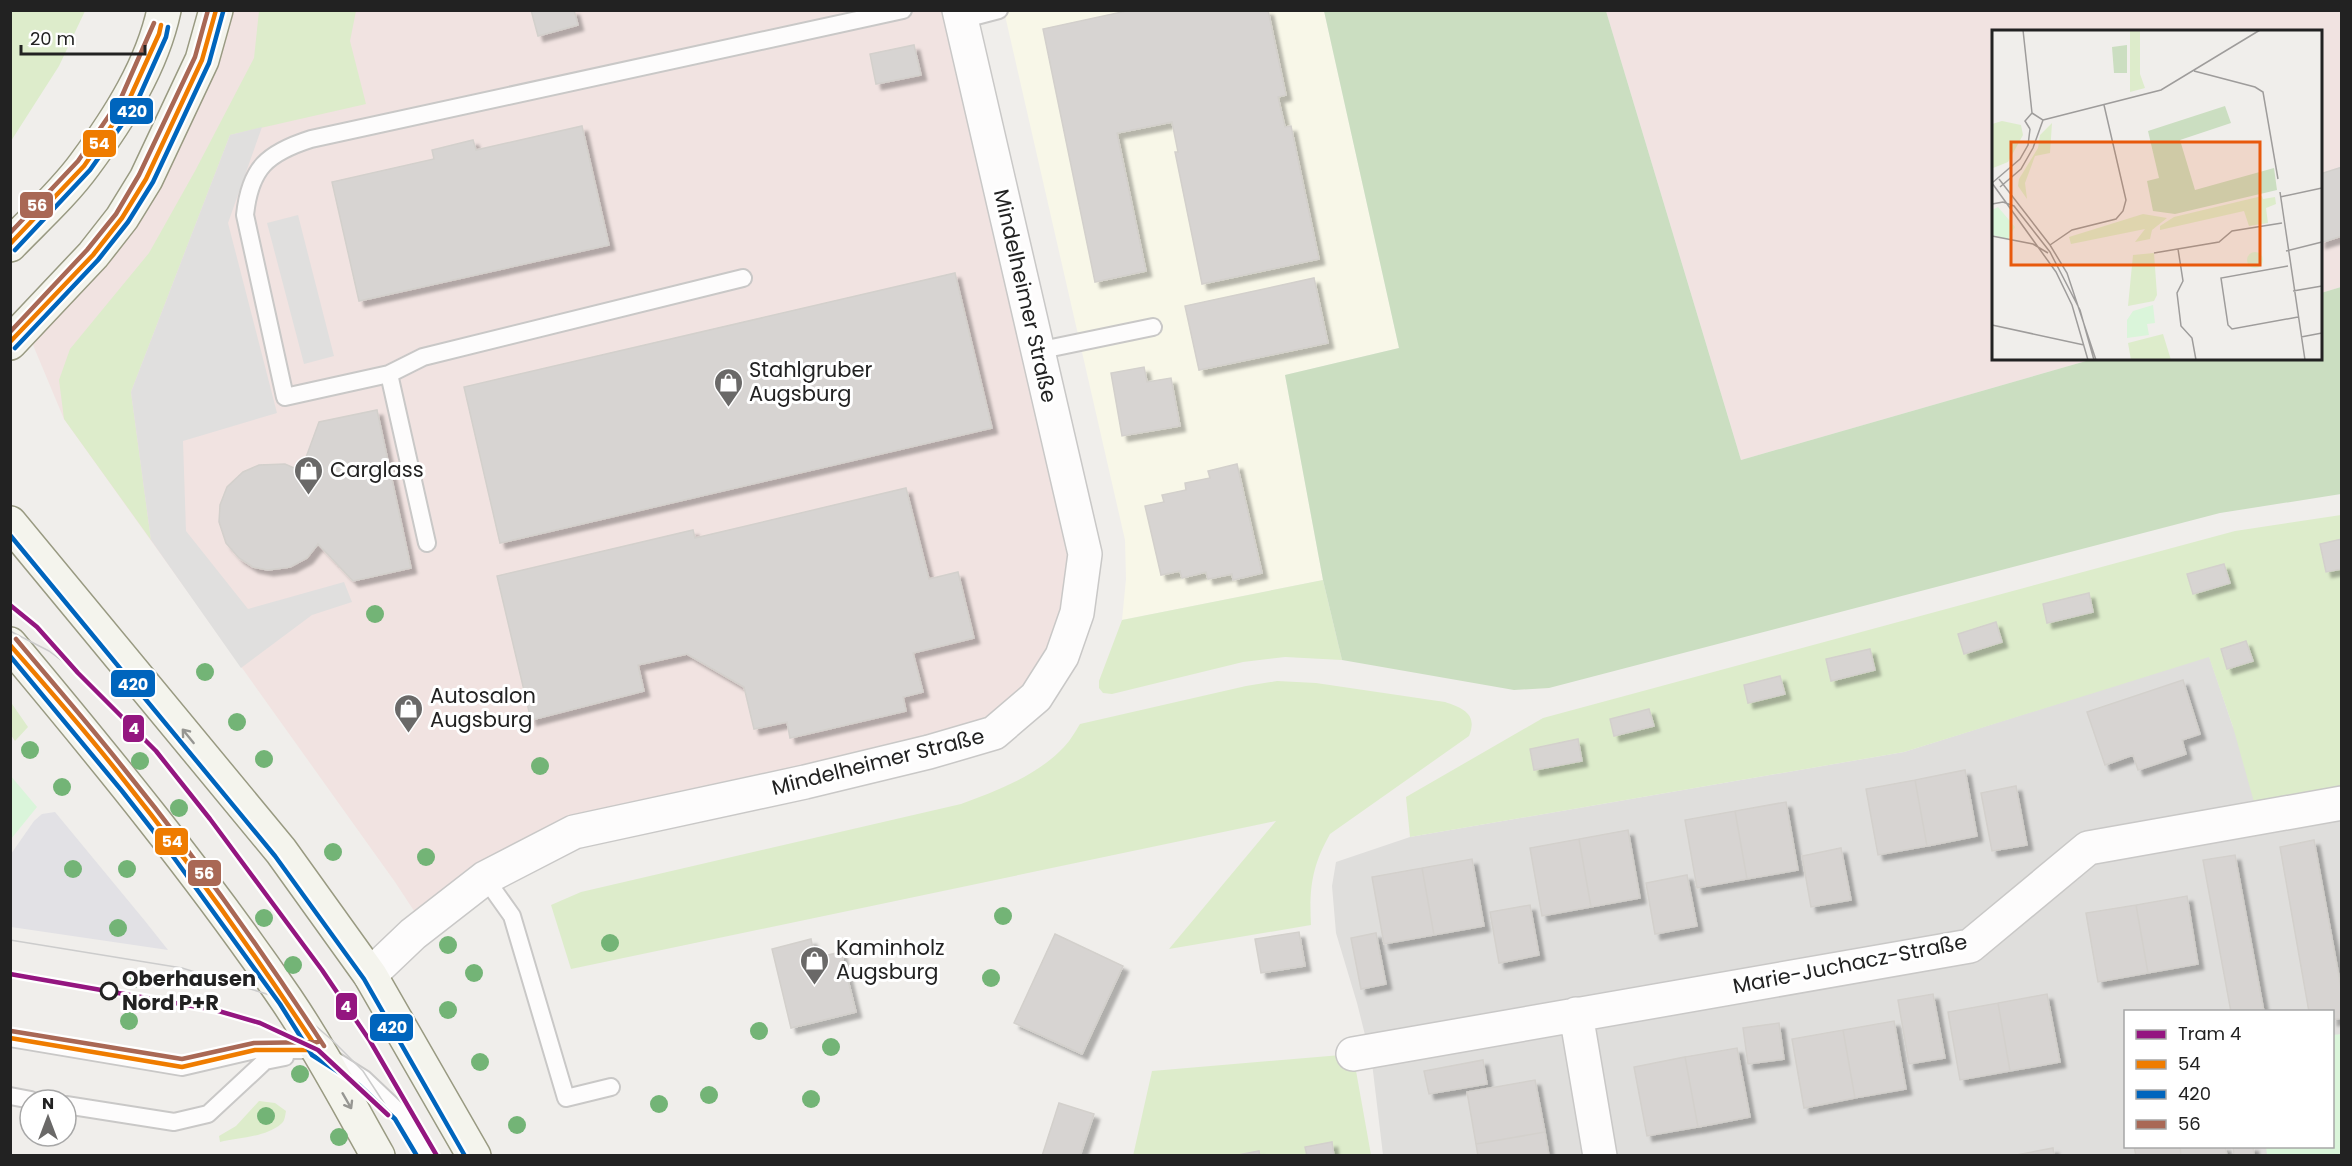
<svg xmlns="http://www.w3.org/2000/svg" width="2352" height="1166" viewBox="0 0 2352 1166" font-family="Poppins,sans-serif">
<defs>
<filter id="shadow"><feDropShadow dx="5.5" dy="5.5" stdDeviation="1.5" flood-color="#0004"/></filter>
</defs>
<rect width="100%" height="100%" fill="#f0eeeb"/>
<path fill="#dfdedc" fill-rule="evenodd" d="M2209,656L2233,727L2341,788V1155H1383L1372,1063L1357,1003L1336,933L1332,886L1336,862L1410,837L1904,752ZM2126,1012H2332V1146H2126Z"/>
<path fill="#f1e3e1" d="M231,11H944L1085,554L1077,613L994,733L574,832L424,926L395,882L64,419L33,345L139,212Z
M1606,11H2341V287L2321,293L2320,32H1994V358L2093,359L1741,460Z"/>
<path fill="#f8f7e8" d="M1004,11H1324L1399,348L1285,375L1323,580L1122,620L1126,579L1125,540Z"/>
<path fill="#ddeccb" d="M11,10L85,11L59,66L11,141Z
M259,11H356L350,41L366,104L230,135L131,392L151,540L64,419L59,380L70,349L149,253L195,171L254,58Z
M2341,515V788L2254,802L2233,727L2209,657L1904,752L1410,837L1406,797L1543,718L2235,531Z
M1323,580L1342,660L1285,657L1243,662L1112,694L1103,693L1099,688V681L1122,620Z
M1277,681L1316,683L1445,702C1463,708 1478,714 1469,736L1330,834C1312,866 1309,888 1311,925L1169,949L1276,821L571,969L551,905L581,892L961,804C996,791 1037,776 1064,747C1070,741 1075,732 1080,724L1246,686Z
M10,701L28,727L15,741L11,735Z
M1353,1054L1371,1155L1133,1156L1152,1071Z
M259,1101L275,1103L286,1111C285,1116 285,1121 281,1124C266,1137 238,1138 220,1142L219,1136L236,1126Z"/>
<path fill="#cbdec1" d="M1324,11H1606L1741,460L2093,359L2320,358L2321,293L2341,287V494L2220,513L1549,688L1514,690L1342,660L1323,580L1285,375L1399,348Z"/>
<path fill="#daf5da" d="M10,775L37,807L11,839H10Z
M2341,1034V1155H2267L2266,1147L2332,1146L2333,1035Z"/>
<path fill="#e0dfde" d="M262,127L228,223L277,413L183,441L186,531L248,609L344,582L352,602L312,615L241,668L151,540L131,392L230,135Z
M298,215L334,356L304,364L267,223Z"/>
<path fill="#e2e1e5" d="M55,812L145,921L168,950L11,927V854L34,821L42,814Z"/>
<path fill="#d7d4d2" stroke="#d3d0cc" stroke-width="1.5" filter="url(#shadow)" d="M531,10H574L578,25L538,36Z
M1131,10H1268L1286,95L1278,97L1285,127L1291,126L1319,259L1202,284L1175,152H1178L1172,122L1117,133L1146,271L1095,282L1043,29Z
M914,45L921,75L876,84L870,54Z
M582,126L609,245L359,301L332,182L434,159L432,150L473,140L476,150Z
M2342,167V236L2320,243V174Z
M955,273L992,428L500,543L464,387Z
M1314,278L1328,343L1199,370L1185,306Z
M1144,367L1147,382L1171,378L1180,426L1122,436L1111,373Z
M377,410L411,568L353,581L318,544L307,558L290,567L268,570L253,567L239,558L226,543L219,522L220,505L227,487L243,472L259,465L285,464L301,471L319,422Z
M1237,464L1262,573L1233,580L1232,574L1208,579L1206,572L1182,578L1180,571L1161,575L1145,506L1164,502L1162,495L1186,490L1185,483L1210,478L1208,471Z
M906,488L929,579L958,572L974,638L913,653L923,692L903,697L906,711L790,738L787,722L754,729L744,687L687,654L638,665L644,691L531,720L497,576L693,530L695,538Z
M2342,539V569L2326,572L2320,544Z
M2224,564L2230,583L2193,594L2187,574Z
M2089,593L2093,612L2047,623L2043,604Z
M1996,622L2002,642L1964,654L1958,634Z
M2246,641L2253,661L2227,669L2221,649Z
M1870,649L1875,670L1831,681L1826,659Z
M1780,676L1785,694L1748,703L1744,685Z
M2183,680L2200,734L2182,740L2186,754L2138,770L2133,755L2105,765L2087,712Z
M1649,709L1654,726L1614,736L1610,719Z
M1578,739L1582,761L1534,770L1530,749Z
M1965,770L1977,836L1927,846L1915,780Z
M1915,780L1927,846L1878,855L1866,789Z
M2016,786L2027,845L1992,851L1981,793Z
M1786,802L1798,870L1747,879L1735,811Z
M1735,811L1747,879L1697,888L1685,820Z
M1628,830L1640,898L1591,907L1579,839Z
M1579,839L1591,907L1542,916L1530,848Z
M2314,840L2342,993V1018L2332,1020V1012H2309L2280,847Z
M1841,848L1851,900L1811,907L1802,856Z
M2235,855L2264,1012H2231L2203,860Z
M1472,859L1484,926L1434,935L1422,868Z
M1422,868L1434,935L1384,944L1372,877Z
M1687,875L1697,926L1655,934L1646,883Z
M2187,896L2198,964L2148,973L2136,905Z
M1530,905L1539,955L1499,963L1490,912Z
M2136,905L2148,973L2098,982L2086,913Z
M1299,932L1305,966L1261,973L1255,939Z
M1376,933L1386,984L1361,989L1351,938Z
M1055,934L1123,966L1082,1054L1014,1023Z
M811,939L815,958L841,952L856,1012L791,1028L772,949Z
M1933,994L1945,1058L1909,1064L1898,1000Z
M2047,994L2060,1062L2010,1071L1998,1003Z
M1998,1003L2010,1071L1960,1080L1948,1012Z
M1894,1021L1906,1089L1855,1098L1843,1030Z
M1779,1023L1784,1059L1748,1064L1743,1028Z
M1843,1030L1855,1098L1804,1108L1792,1039Z
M1737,1048L1750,1117L1698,1127L1685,1057Z
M1685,1057L1698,1127L1647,1136L1634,1067Z
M1483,1060L1487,1084L1429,1094L1424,1071Z
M1535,1080L1545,1132L1476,1144L1467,1092Z
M1059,1103L1094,1114L1080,1156H1042Z
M1545,1132L1549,1156H1478L1476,1144Z
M1332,1142L1334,1156H1307L1305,1147Z
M2134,1146H2180L2181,1156H2136Z
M2180,1146H2225L2227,1156H2181Z
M2233,1146H2253L2254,1156H2234Z
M2053,1148L2054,1156H2011Z
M1259,1151L1260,1156H1233Z"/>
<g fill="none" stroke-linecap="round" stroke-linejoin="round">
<defs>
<path id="lane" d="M961,20L999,10
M1037,351L1153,327
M389,374L423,357L743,278
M427,543L389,374L285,397L245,215C250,168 267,153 311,139L903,10
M485,878L512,916L566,1098L611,1087
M10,1038L182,1067L255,1050H318L364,1079L401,1114L426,1156
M10,1096L31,1100
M66,1105L174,1122L208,1114L265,1061L285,1057"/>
<path id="street" d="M370,975L413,934L485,878L574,832L805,782L929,752L994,733L1036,697L1062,656L1077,613L1085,554L959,10
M1576,1014L1600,1156
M1353,1054L1970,946L2088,848L2342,803"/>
<path id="secondary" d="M10,245C35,219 64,193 85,164C119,118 152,66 164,10
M10,343L93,255L122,218L146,179L202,60L216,10
M10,523L281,851L370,975L474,1156
M10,644C107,760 201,875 286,999C320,1049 348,1103 378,1156"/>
</defs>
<use href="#lane" stroke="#c9c8c7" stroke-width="20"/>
<use href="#street" stroke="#c9c8c7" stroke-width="36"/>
<use href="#secondary" stroke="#999a82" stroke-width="36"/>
<use href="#lane" stroke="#fdfcfc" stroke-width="16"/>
<use href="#street" stroke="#fdfcfc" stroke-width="33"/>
<use href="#secondary" stroke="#f4f4ed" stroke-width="33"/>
<path stroke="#ccc" stroke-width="1.5" d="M10,631L49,651L78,673
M10,940L182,968L286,1000L333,1041L363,1071L399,1126"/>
<defs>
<path id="bus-1" d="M10,244L84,166L128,102L159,34L161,25
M10,342L93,255L122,218L146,179L202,60L216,10
M10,645C46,686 82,727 116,770C188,860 255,954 318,1050
M10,1038L182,1067L255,1050H318"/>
<path id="bus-2" d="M15,250L90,170L135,106L166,37L168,27
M15,348L98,260L128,222L153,182L209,63L223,12
M10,535L275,856L364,979L465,1156
M10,656L122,791L172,855L280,1004L312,1055L359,1085L395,1119L417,1156"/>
<path id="bus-3" d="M10,233L78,161L121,98L154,23
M10,332L87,250L116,214L139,175L195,57L208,10
M16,639C51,681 87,722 121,765C194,855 261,949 324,1046
M11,1031L182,1059L254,1043L318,1042"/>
</defs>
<use href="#bus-1" stroke="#fff" stroke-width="9"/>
<use href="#bus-2" stroke="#fff" stroke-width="9"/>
<use href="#bus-3" stroke="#fff" stroke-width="9"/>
<use href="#bus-1" stroke="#ef7c00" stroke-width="4.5"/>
<use href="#bus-2" stroke="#0065bd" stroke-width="4.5"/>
<use href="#bus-3" stroke="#a96855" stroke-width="4.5"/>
<defs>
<path id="tram-1" d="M10,605L37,627L78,673L156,751L210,819L322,970L370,1041L437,1156
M10,974L215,1010L260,1023L318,1050L388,1115"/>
</defs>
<use href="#tram-1" stroke="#fff" stroke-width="9"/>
<use href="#tram-1" stroke="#941680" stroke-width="4.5"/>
</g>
<g fill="#73b476">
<circle cx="375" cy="614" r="9"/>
<circle cx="205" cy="672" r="9"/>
<circle cx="237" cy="722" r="9"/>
<circle cx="30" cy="750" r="9"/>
<circle cx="264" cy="759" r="9"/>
<circle cx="140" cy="761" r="9"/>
<circle cx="540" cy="766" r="9"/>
<circle cx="62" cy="787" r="9"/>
<circle cx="179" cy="808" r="9"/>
<circle cx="333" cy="852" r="9"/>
<circle cx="426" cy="857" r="9"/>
<circle cx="73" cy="869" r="9"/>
<circle cx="127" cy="869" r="9"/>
<circle cx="1003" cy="916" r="9"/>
<circle cx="264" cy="918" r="9"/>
<circle cx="118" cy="928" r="9"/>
<circle cx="610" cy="943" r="9"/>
<circle cx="448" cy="945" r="9"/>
<circle cx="293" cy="965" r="9"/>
<circle cx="474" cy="973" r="9"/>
<circle cx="991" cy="978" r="9"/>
<circle cx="134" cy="979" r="9"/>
<circle cx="448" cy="1010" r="9"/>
<circle cx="129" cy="1021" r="9"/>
<circle cx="759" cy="1031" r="9"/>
<circle cx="831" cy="1047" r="9"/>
<circle cx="480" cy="1062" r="9"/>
<circle cx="300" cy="1074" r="9"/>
<circle cx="709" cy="1095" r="9"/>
<circle cx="811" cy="1099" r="9"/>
<circle cx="659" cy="1104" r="9"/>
<circle cx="266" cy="1116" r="9"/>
<circle cx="517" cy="1125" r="9"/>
<circle cx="339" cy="1137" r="9"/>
</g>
<defs><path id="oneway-shaft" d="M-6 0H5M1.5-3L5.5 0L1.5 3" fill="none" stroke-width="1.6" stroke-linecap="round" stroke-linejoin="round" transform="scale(1.5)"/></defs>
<g stroke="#969692">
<use href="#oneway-shaft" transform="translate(188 736) rotate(-129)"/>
<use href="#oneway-shaft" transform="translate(347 1101) rotate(60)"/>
</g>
<defs>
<symbol id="shop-pin" viewBox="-11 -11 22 30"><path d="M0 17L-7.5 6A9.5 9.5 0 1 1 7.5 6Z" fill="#6a6968" stroke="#fff"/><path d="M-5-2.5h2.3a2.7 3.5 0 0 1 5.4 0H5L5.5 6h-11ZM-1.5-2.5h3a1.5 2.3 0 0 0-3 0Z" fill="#fff"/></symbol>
</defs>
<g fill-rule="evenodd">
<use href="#shop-pin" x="712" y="366" width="33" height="45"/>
<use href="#shop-pin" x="292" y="454" width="33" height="45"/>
<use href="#shop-pin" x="392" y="692" width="33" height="45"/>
<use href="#shop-pin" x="798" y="944" width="33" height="45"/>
</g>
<circle fill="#fff" stroke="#222" stroke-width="3" cx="109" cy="991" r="8"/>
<g text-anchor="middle" stroke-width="6" stroke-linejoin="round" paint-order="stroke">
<g font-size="21" fill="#222" stroke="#fff">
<text transform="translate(1025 296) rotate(77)" y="7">Mindelheimer Straße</text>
<text transform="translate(878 762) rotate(-14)" y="7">Mindelheimer Straße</text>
<text transform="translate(1850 964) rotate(-11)" y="7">Marie-Juchacz-Straße</text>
</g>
<g font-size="21" fill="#222" stroke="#fff" text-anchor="start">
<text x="749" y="377">Stahlgruber<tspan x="749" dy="24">Augsburg</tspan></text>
<text x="330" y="477">Carglass</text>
<text x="430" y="703">Autosalon<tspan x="430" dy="24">Augsburg</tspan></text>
<text x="836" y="955">Kaminholz<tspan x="836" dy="24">Augsburg</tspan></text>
</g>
<g font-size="21" font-weight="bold" fill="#222" stroke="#fff" text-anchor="start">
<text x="122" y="986">Oberhausen<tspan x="122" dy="24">Nord P+R</tspan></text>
</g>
</g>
<g transform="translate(1992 30)">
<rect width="330" height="330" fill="#f0eeeb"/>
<path d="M138,0H148V44L153,58L138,62ZM10,91L29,95L31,105L16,132L1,138L0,94ZM60,93L58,123L43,126L33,153L35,169L26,156L27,149L46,118L48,105ZM270,166L271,169L283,167L284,174L274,178L276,193L257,196L252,181L168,200V196L182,187ZM151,184L175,188L160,200L158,209L143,212L153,199L79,214L77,207ZM162,223L165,265L162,271L136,276L141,225ZM171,304L179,330H139L136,313Z" fill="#ddeccb"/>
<path d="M135,15V43H122L120,17ZM233,76L239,93L188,110L203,160L282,138L285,160L183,184L161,181L155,151L167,148L156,101Z" fill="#cbdec1"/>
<path d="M6,177L23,197L16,209L0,205V180ZM255 230a8 8 0 1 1 16 0a8 8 0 1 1-16 0ZM161,275L163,293L155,294L157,305L135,308V290L141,281Z" fill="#daf5da"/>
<path fill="none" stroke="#9e9c9b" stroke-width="1.5" d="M31,0L40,83M202,41L263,57L271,62L286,149M51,90L169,60L268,0M38,99L36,115L28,129L0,153L64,242L80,275L96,330M38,99L33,91L40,83M7,149L58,215L75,243L104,330M8,157L29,139L41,118L51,90L40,83M288,162L313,330M288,167L330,158M0,174L11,172L22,176L58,222L88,280L102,330M0,206L41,214L56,223M58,215L80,200L124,189L131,181L134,170L112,75M186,219L191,251L185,263L189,296L200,308L204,330M294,221L330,212M162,223L227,212L240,201L290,193M296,236L229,248L236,295L240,299L306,287M301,261L330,256M0,295L92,315M309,307L330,303"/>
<path fill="#e8590c" fill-opacity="0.15" stroke="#e8590c" stroke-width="3" d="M19,112H268V235H19Z"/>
<rect width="330" height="330" fill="none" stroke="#222" stroke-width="3"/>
</g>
<g stroke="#fff" stroke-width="2">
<rect x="109" y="97" width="45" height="28" rx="6" fill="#0065bd"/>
<rect x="82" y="129" width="35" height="29" rx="6" fill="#ef7c00"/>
<rect x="19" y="191" width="35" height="28" rx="6" fill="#a96855"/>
<rect x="110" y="669" width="46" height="29" rx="6" fill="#0065bd"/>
<rect x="122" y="714" width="23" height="29" rx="6" fill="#941680"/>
<rect x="154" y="827" width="35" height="29" rx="6" fill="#ef7c00"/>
<rect x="187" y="859" width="35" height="28" rx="6" fill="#a96855"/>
<rect x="335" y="992" width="23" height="29" rx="6" fill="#941680"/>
<rect x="369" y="1013" width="45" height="29" rx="6" fill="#0065bd"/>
</g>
<g font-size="16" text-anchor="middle" font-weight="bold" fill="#fff">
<text x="132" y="117">420</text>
<text x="99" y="149">54</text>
<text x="37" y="211">56</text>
<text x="133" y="690">420</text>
<text x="134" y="734">4</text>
<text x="172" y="847">54</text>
<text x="204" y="879">56</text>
<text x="346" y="1012">4</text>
<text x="392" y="1033">420</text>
</g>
<rect width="2352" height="1166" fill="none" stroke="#222222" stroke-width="24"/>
<rect x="2124" y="1010" width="210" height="138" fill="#ffffff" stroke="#a7a7a7" stroke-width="1.5"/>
<rect x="2136" y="1030" width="30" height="9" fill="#941680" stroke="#a7a7a7" stroke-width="1.5"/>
<text x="2178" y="1040" font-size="18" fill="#222222">Tram 4</text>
<rect x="2136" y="1060" width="30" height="9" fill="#ef7c00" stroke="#a7a7a7" stroke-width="1.5"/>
<text x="2178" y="1070" font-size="18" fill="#222222">54</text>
<rect x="2136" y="1090" width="30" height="9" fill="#0065bd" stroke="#a7a7a7" stroke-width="1.5"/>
<text x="2178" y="1100" font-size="18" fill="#222222">420</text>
<rect x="2136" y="1120" width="30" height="9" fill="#a96855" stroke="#a7a7a7" stroke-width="1.5"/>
<text x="2178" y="1130" font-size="18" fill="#222222">56</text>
<g transform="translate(48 1118)"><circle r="28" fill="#ffffff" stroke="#a7a7a7" stroke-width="1.5"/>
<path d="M0-4.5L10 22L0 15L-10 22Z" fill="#6a6968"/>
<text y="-9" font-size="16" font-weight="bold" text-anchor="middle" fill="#222222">N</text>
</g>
<path d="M21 45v9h124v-9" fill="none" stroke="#222222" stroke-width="3"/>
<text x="30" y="45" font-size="18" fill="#222222" stroke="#ffffff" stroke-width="4.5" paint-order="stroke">20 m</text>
</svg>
